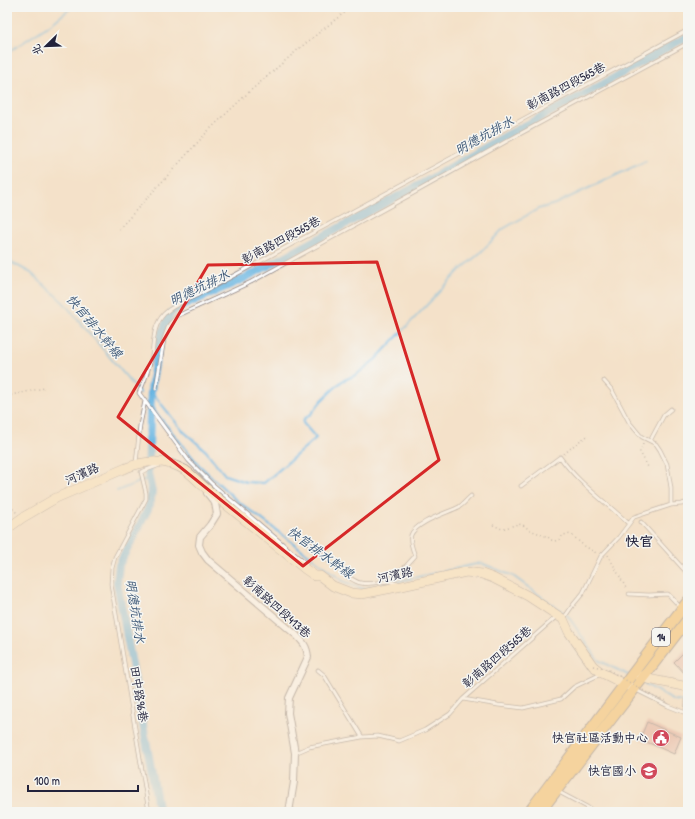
<svg xmlns="http://www.w3.org/2000/svg" width="695" height="819" viewBox="0 0 695 819" font-family="'Patrick Hand','LXGW WenKai TC',sans-serif">
<rect width="100%" height="100%" fill="#f6f6f2"/>
<filter id="ink" filterUnits="userSpaceOnUse"><feTurbulence type="fractalNoise" baseFrequency=".025" numOctaves="2"/><feDisplacementMap in="SourceGraphic" scale="8" xChannelSelector="R" yChannelSelector="G"/><feConvolveMatrix kernelMatrix="1 2 1 2 8 2 1 2 1" color-interpolation-filters="sRGB"/></filter>
<filter id="wash" filterUnits="userSpaceOnUse"><feTurbulence type="fractalNoise" baseFrequency=".012" numOctaves="4" result="noise"/><feDisplacementMap in="SourceGraphic" scale="16" xChannelSelector="R" yChannelSelector="G"/><feGaussianBlur stdDeviation="0.9" result="paint"/><feColorMatrix in="noise" values="0 0 0 0 0 0 0 0 0 0 0 0 0 0 0 0 0 1.4 0 .05"/><feComposite in="paint" operator="in"/></filter>
<g filter="url(#wash)">
<rect width="100%" height="100%" fill="#f4e1c9"/>
<g fill="none" stroke-linecap="round" stroke-linejoin="round">
<path stroke="#68b5e2" stroke-width="2" d="M7,53L51,24L72,7
M7,260L31,273L64,303L140,393
M151,391L182,430L206,451L225,475L246,482L264,483L316,438L303,423L304,419L311,414L322,400L342,381L356,375L376,359L458,272L480,253L503,229L538,209L555,204L646,161
M148,403L199,465L235,499L343,581L363,589L481,563L513,576L568,616L598,660L628,675
M117,491L149,478
M642,682L674,701L687,702"/>
<path stroke="#68b5e2" stroke-width="8" d="M159,812L117,582L119,565L148,509L152,492L148,474L151,391L153,376L159,341L169,316L172,312L178,308L243,279L421,184L509,134L594,89L688,36"/>
</g>
<g id="blocks">
<path fill="#e3aea1" d="M688,648V677L674,662Z
M647,722L681,737L674,754L640,739Z"/>
</g>
</g>
<g filter="url(#ink)">
<use href="#blocks" fill-opacity="0" stroke="#8b8282" stroke-width="1"/>
<g fill="none" stroke-linecap="round" stroke-linejoin="round">
<defs>
<path id="lane" d="M604,381L612,390L629,422L639,434L642,437L656,444L660,450L667,464L671,488V505
M156,388L164,339L169,325L177,316L251,282L421,189L516,136L688,43
M650,441L664,415L671,409
M136,463L140,425L145,401
M521,486L560,457C577,482 607,503 629,524
M641,522L688,574
M304,539C315,548 349,582 361,583C370,585 380,582 389,581
M306,564L212,484L189,461L139,393C145,381 149,368 152,355C154,340 153,326 164,314C173,305 185,301 196,296L688,30
M397,584L389,581L391,578L406,566L415,556C413,550 409,541 411,535C416,522 447,513 459,507C464,504 467,499 471,496
M629,594L649,595L668,594L682,609L688,615
M564,618L573,605L583,593L601,556L619,537L634,517L671,505L682,504L688,502
M318,670L324,675L362,737
M636,690L668,706L686,713L688,688
M463,699L498,705L523,708L561,699L574,687L601,674
M295,753L309,747L362,737L378,736L399,741L425,730L450,714L463,699L557,616
M557,791L587,807L594,812
M149,812L111,584L112,568L115,557L146,499V493L141,472L160,465"/>
<path id="street" d="M207,493L215,503L217,514L210,525L200,537L199,545L202,552L208,560L296,635C303,642 307,646 308,657L289,698L288,713L295,753L294,782L289,812"/>
<path id="secondary" d="M7,529L22,518L56,498L126,468C147,460 165,459 185,470C191,474 197,480 202,485L305,569L315,576H320L333,586L351,593L362,594L402,586L466,572L482,574L493,578L528,596L563,619L569,632L593,666L602,673L634,689
M637,675L643,678L688,687"/>
<path id="primary" d="M529,812C582,741 634,671 688,601
M540,812L688,619"/>
</defs>
<use href="#lane" stroke="#8b8282" stroke-width="4.5"/>
<use href="#street" stroke="#8b8282" stroke-width="8"/>
<use href="#secondary" stroke="#8b8282" stroke-width="10"/>
<use href="#primary" stroke="#8b8282" stroke-width="12"/>
<path stroke="#8b8282" stroke-width="1.5" stroke-dasharray="1 3" stroke-linecap="butt" d="M119,229L209,130L249,92L301,47L340,16L353,7
M7,396L44,388
M643,444L640,452L648,467
M564,454L578,442L589,435
M7,503L17,513
M493,525L502,529L518,524L523,525L530,530L548,537L551,540L555,541L560,539L563,535L568,534L573,536L583,545L596,553
M608,555L627,590"/>
<use href="#lane" stroke="#fff" stroke-width="3"/>
<use href="#street" stroke="#fff" stroke-width="6"/>
<use href="#secondary" stroke="#fbe6c4" stroke-width="9"/>
<use href="#primary" stroke="#f5c16b" stroke-width="10"/>
<path stroke="#8b8282" stroke-width="1.5" stroke-dasharray="1 3" stroke-linecap="butt" d="M593,666L607,669L656,698L667,701L668,706"/>
</g>
</g>
<path d="M0 0H695V819H0ZM377,262L439,460L303,566L118,417L208,265Z" fill="#f4e1c9" fill-opacity=".55" fill-rule="evenodd"/>
<path fill="none" stroke="#d62828" stroke-width="3" stroke-linejoin="round" d="M377,262L439,460L303,566L118,417L208,265Z"/>
<defs>
<symbol id="civic-disc" viewBox="-11 -11 22 22"><circle r="9.5" fill="#d1495b" stroke="#f6f6f2"/><path d="M-.6-6.5H3V-4.5H.6V-3L4-1V1h2V6H-6V1h2V-1L-.6-3ZM-1.2 2.5V6h2.4V2.5Z" fill="#fff"/></symbol>
<symbol id="school-disc" viewBox="-11 -11 22 22"><circle r="9.5" fill="#d1495b" stroke="#f6f6f2"/><path d="M0-5L7-2L0 1L-7-2ZM-4 1L0 2.5L4 1V4Q0 6-4 4Z" fill="#fff"/></symbol>
</defs>
<g fill-rule="evenodd">
<use href="#civic-disc" x="651" y="728" width="20" height="20"/>
<use href="#school-disc" x="639" y="761" width="20" height="20"/>
</g>
<g text-anchor="middle" stroke-width="3" stroke-linejoin="round" paint-order="stroke">
<rect fill="#f6f6f2" stroke="#626272" stroke-width="1" x="652" y="628" width="18" height="18" rx="3"/>
<g font-size="11" font-weight="bold" fill="#22223b">
<text x="661" y="641">14</text>
</g>
<g font-size="12" fill="#22223b" stroke="#f6f6f2">
<text transform="translate(566 86) rotate(-28)" y="4">彰南路四段565巷</text>
<text transform="translate(281 240) rotate(-28)" y="4">彰南路四段565巷</text>
<text transform="translate(82 474) rotate(-24)" y="4">河濱路</text>
<text transform="translate(395 575) rotate(-12)" y="4">河濱路</text>
<text transform="translate(277 607) rotate(42)" y="4">彰南路四段413巷</text>
<text transform="translate(497 657) rotate(-41)" y="4">彰南路四段565巷</text>
<text transform="translate(139 694) rotate(81)" y="4">田中路96巷</text>
</g>
<g font-size="12" fill="#22223b" stroke="#f6f6f2" text-anchor="end">
<text x="648" y="742">快官社區活動中心</text>
<text x="636" y="775">快官國小</text>
</g>
<g font-size="13" font-style="italic" fill="#3a5575" stroke="#f6f6f2">
<text transform="translate(484 135) rotate(-29)" y="5">明德坑排水</text>
<text transform="translate(199 287) rotate(-26)" y="5">明德坑排水</text>
<text transform="translate(95 326) rotate(50)" y="5">快官排水幹線</text>
<text transform="translate(321 552) rotate(36)" y="5">快官排水幹線</text>
<text transform="translate(136 611) rotate(81)" y="5">明德坑排水</text>
</g>
<g font-size="14" font-weight="bold" fill="#22223b" stroke="#f6f6f2">
<text x="639" y="546">快官</text>
</g>
</g>
<rect width="695" height="819" fill="none" stroke="#f6f6f2" stroke-width="24"/>
<g transform="translate(46 46) rotate(247)" stroke="#f6f6f2" stroke-width="3" paint-order="stroke">
<path d="M0-3L7 15L0 10L-7 15Z" fill="#22223b"/>
<text y="-6" font-size="11" font-weight="bold" text-anchor="middle" fill="#22223b">北</text>
</g>
<path d="M28 785v6h110v-6" fill="none" stroke="#22223b" stroke-width="2"/>
<text x="34" y="785" font-size="12" fill="#22223b" stroke="#f6f6f2" stroke-width="3" paint-order="stroke">100 m</text>
</svg>
